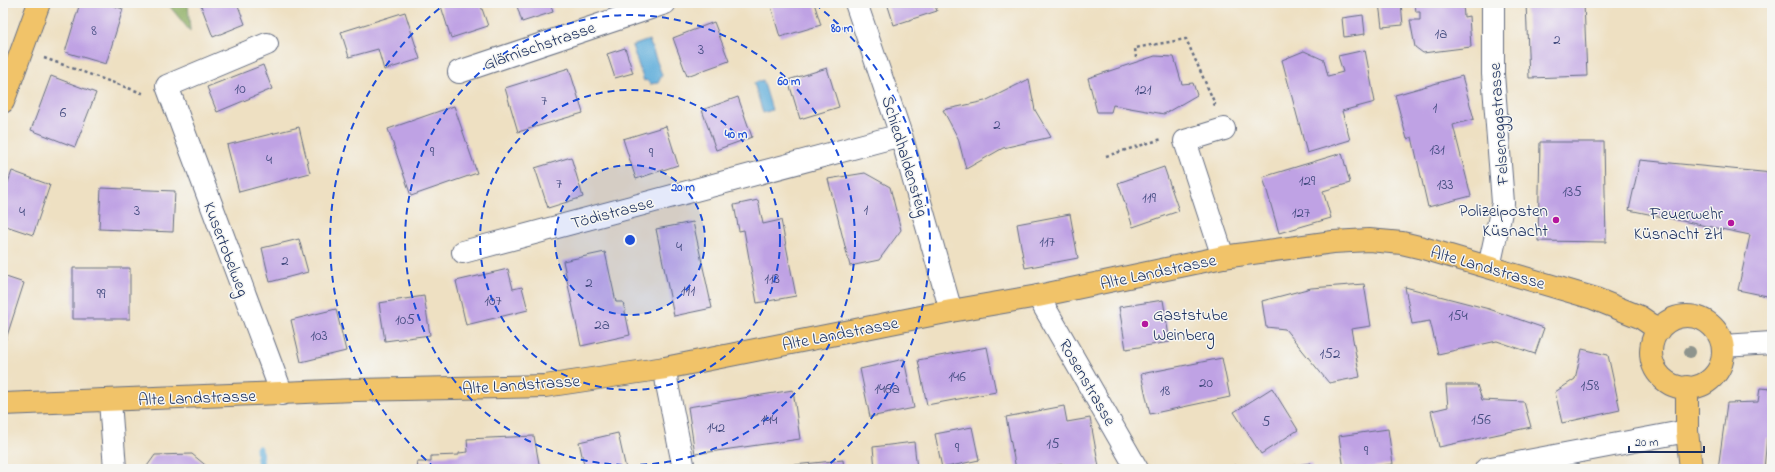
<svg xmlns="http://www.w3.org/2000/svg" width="1775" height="472" viewBox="0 0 1775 472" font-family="'Indie Flower',sans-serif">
<rect width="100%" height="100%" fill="#f6f6f2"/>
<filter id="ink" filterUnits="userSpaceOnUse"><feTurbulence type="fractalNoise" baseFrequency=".025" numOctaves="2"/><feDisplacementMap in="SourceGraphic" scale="8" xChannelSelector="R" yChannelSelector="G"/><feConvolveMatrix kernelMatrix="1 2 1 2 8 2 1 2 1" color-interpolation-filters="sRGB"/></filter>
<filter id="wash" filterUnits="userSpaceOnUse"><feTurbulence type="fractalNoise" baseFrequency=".012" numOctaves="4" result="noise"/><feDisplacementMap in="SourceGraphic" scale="16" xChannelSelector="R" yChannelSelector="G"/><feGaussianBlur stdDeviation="0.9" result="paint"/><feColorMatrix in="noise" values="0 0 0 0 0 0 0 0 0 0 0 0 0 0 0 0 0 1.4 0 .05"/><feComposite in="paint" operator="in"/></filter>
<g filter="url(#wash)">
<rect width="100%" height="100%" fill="#eee0c2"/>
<path fill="#8cad62" stroke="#546e60" d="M167,3H188L190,31Z"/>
<path fill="#62afdb" stroke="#3e6f9c" d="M649,40L662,75L658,83L650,84L646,80L644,81L632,46Z
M763,80L772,110L763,113L754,83Z"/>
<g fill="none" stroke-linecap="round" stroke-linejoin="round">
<path stroke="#62afdb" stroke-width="7" d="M259,449L261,469"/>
</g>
<g id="blocks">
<path fill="#bfa2e4" d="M80,3H105L123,9L106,64L65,52Z
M200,3H237L245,24L213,37Z
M440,3H480L488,26L451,38Z
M516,3H550L553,12L522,22Z
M770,3H814L821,25L780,37Z
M887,3H934L937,11L894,25Z
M1379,3H1401L1403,25L1382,27Z
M1415,3H1463L1464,17L1469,16L1471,47L1423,53L1415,47L1410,20H1420V12H1416Z
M1526,3H1584L1587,76L1529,78Z
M405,12L420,59L384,70L378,49L349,57L341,32Z
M1363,15L1365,34L1344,37L1342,18Z
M714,22L729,61L687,76L673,38Z
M625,48L633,73L615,78L607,54Z
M1365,50L1375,102L1342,111L1350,140L1307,153L1282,60L1304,51L1324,60L1328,76L1343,72L1338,56Z
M1155,56L1174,57L1182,84L1193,83L1197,95L1164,114L1113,105L1111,112H1097L1088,78Z
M263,65L272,89L217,112L207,87Z
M569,68L583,113L518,132L505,88Z
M827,68L839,107L800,119L788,80Z
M51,76L96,93L75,147L31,130Z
M1462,76L1474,119L1453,125L1471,196L1428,207L1412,137L1407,139L1395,95Z
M1029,79L1035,110L1051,137L1003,148L966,169L958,138L943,110L985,101Z
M738,97L752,137L716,150L702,110Z
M454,106L477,173L411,196L388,129Z
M666,126L678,165L636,179L623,139Z
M299,127L310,173L239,192L227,145Z
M1540,142H1604L1606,242L1538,241Z
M1342,153L1350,183L1323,191L1331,218L1279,233L1263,177Z
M571,157L583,197L548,208L535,168Z
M1640,160L1772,173V297L1738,290L1750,235L1629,210Z
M1164,167L1179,211L1133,227L1118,183Z
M12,171L50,185L33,235L3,225V197Z
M865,173L890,187L901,230L879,260L850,266L828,179Z
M101,188L175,191L173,232L99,229Z
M758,200L763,224L781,220L796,296L757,303L744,230L739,231L734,205Z
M1070,214L1078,258L1025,268L1017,224Z
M693,222L712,308L674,316L656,229Z
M299,239L308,272L270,282L262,248Z
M605,252L616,302H623L630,335L581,346L563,261Z
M73,268H130V319H73Z
M508,269L513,289L522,287L528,310L466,325L456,281Z
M3,276L24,283L6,339L3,338Z
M1364,284L1371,326L1351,329L1360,377L1329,383L1285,329L1266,327L1262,301L1311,288Z
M1405,287L1489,309L1544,328L1535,354L1497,341L1438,354L1430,321L1412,324Z
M424,296L430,335L385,341L379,303Z
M1163,300L1170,342L1126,349L1119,307Z
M336,309L346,351L301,362L291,320Z
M987,347L996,392L927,405L918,360Z
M1582,349L1608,355L1620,410L1562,423L1555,392L1575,379Z
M1222,358L1230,397L1150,414L1141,374Z
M904,359L914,408L870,417L860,369Z
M1446,385H1477L1482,400L1524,402L1531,427L1439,447L1431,411L1448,407Z
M1272,388L1298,430L1261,454L1234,412Z
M1760,388L1772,389V438H1767L1764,469H1718L1727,403L1758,402Z
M793,390L800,439L695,454L688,407Z
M1064,406L1067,422L1090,418L1099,467L1088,469H1065L1064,464L1035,469H1016L1006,417Z
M972,427L979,460L942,468L935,434Z
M1388,429L1393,464L1359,469H1344L1339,436Z
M618,433L626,469H585L579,442Z
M534,436L540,469H418L417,462H431V456L459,455V453L468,452L467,439Z
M914,442L917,469H875L873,447Z
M192,454L210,469H145L155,455Z
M843,460L844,469H795L794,465Z
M1311,463L1312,469H1278L1277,468Z
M1236,465L1237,469H1221V468Z"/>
</g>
</g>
<g filter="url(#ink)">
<use href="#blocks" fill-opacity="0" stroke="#656d81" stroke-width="1"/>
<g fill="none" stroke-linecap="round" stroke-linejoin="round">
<defs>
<path id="minor" d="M856,3L901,135L951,311
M267,44L167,86L282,394
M459,72L665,3
M463,252L901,135
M1223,257L1185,141L1224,129
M1489,267L1503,203L1493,74V3
M1038,296L1137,469
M1723,346L1772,343
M665,368L667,384L684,469
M110,401L115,469
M1486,469L1687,431"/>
<path id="major" d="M3,102L39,3
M1651 352a36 36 0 1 1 72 0a36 36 0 1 1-72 0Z
M1687,387V431L1691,469
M3,404L355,390L545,386L665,368L951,311L1038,296L1223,257L1333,242L1369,240L1402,243L1423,248L1593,298L1640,317L1659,330"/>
</defs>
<use href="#minor" stroke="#656d81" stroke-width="24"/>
<use href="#major" stroke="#656d81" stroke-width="24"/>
<path stroke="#656d81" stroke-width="2.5" stroke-dasharray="3 3" stroke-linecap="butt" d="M44,58L145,94
M1136,58L1135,48L1186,39L1215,104L1212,106
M1106,156L1162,139"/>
<use href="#minor" stroke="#fff" stroke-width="22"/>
<use href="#major" stroke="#f1c369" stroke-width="22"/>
</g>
<circle fill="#8e948d" cx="1690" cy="352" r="6"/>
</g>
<circle cx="630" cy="240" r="75" fill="#1d4ed8" fill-opacity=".12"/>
<g fill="none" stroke="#1d4ed8" stroke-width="2" stroke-dasharray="7 5">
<circle cx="630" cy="240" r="75"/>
<circle cx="630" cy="240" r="150"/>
<circle cx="630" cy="240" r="225"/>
<path d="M435 468A300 300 0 0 1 445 4M815 4A300 300 0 0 1 825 468"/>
</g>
<g fill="#b5179e" stroke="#f6f6f2" stroke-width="1.5">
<circle cx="1556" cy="220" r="4"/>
<circle cx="1731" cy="223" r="4"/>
<circle cx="1145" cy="324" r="4"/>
</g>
<g text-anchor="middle" stroke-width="3" stroke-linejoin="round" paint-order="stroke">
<g font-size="15" fill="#444c80">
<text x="94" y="35">8</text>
<text x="1441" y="38">1a</text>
<text x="1557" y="44">2</text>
<text x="701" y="54">3</text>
<text x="240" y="93">10</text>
<text x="1143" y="94">121</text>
<text x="544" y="105">7</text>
<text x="1435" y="112">1</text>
<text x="63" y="117">6</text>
<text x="997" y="129">2</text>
<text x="1437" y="154">131</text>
<text x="432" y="156">9</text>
<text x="651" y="157">9</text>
<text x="269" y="164">4</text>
<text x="1307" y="185">129</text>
<text x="559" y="188">7</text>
<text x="1445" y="189">133</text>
<text x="1572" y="196">135</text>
<text x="1149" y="202">119</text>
<text x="866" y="214">1</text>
<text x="137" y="215">3</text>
<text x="22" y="216">4</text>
<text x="1301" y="217">127</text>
<text x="1047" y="246">117</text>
<text x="679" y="251">4</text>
<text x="285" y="265">2</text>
<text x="772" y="283">113</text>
<text x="589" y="287">2</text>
<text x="688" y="295">111</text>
<text x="101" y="298">99</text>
<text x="493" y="305">107</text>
<text x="1458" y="320">154</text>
<text x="405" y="324">105</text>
<text x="602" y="329">2a</text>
<text x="319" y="340">103</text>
<text x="1330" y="358">152</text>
<text x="957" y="381">146</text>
<text x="1206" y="387">20</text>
<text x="1590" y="390">158</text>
<text x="887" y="393">146a</text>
<text x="1165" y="395">18</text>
<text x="769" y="424">144</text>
<text x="1481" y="424">156</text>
<text x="1266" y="426">5</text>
<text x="716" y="432">142</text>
<text x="1053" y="448">15</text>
<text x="957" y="452">9</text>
<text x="1366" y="455">9</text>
</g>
<g font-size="17" fill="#1b2f5e" stroke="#f6f6f2">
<text transform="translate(539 45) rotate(-19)" y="6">Glärnischstrasse</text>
<text transform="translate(1498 124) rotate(-94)" y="6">Felseneggstrasse</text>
<text transform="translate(906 156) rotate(73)" y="6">Schiedhaldensteig</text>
<text transform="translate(612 212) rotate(-15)" y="6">Tödistrasse</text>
<text transform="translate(227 249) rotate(69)" y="6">Kusertobelweg</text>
<text transform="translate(1488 267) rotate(16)" y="6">Alte Landstrasse</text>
<text transform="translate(1158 271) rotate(-12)" y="6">Alte Landstrasse</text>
<text transform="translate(840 333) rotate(-11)" y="6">Alte Landstrasse</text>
<text transform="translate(1088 382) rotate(60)" y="6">Rosenstrasse</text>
<text transform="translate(521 384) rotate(-4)" y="6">Alte Landstrasse</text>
<text transform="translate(197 397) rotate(-2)" y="6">Alte Landstrasse</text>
</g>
<g font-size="17" fill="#1b2f5e" stroke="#f6f6f2" text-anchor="end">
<text x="1548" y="216">Polizeiposten<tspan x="1548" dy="20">Küsnacht</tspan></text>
<text x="1723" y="219">Feuerwehr<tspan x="1723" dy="20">Küsnacht ZH</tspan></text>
<text x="1153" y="320" text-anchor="start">Gaststube<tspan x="1153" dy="20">Weinberg</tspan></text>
</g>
</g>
<circle cx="630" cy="240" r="6" fill="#1d4ed8" stroke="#f6f6f2" stroke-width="2"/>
<g font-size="12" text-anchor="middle" font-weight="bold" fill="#1d4ed8" stroke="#f6f6f2" stroke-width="3" stroke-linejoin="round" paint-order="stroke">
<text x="842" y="32">80 m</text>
<text x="789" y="85">60 m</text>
<text x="736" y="138">40 m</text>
<text x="683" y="191">20 m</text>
</g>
<rect width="1775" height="472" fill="none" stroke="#f6f6f2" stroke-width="16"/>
<path d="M1629 446v6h75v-6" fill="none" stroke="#1b2f5e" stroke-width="2"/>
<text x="1635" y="446" font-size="12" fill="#1b2f5e" stroke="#f6f6f2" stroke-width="3" paint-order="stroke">20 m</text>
</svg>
